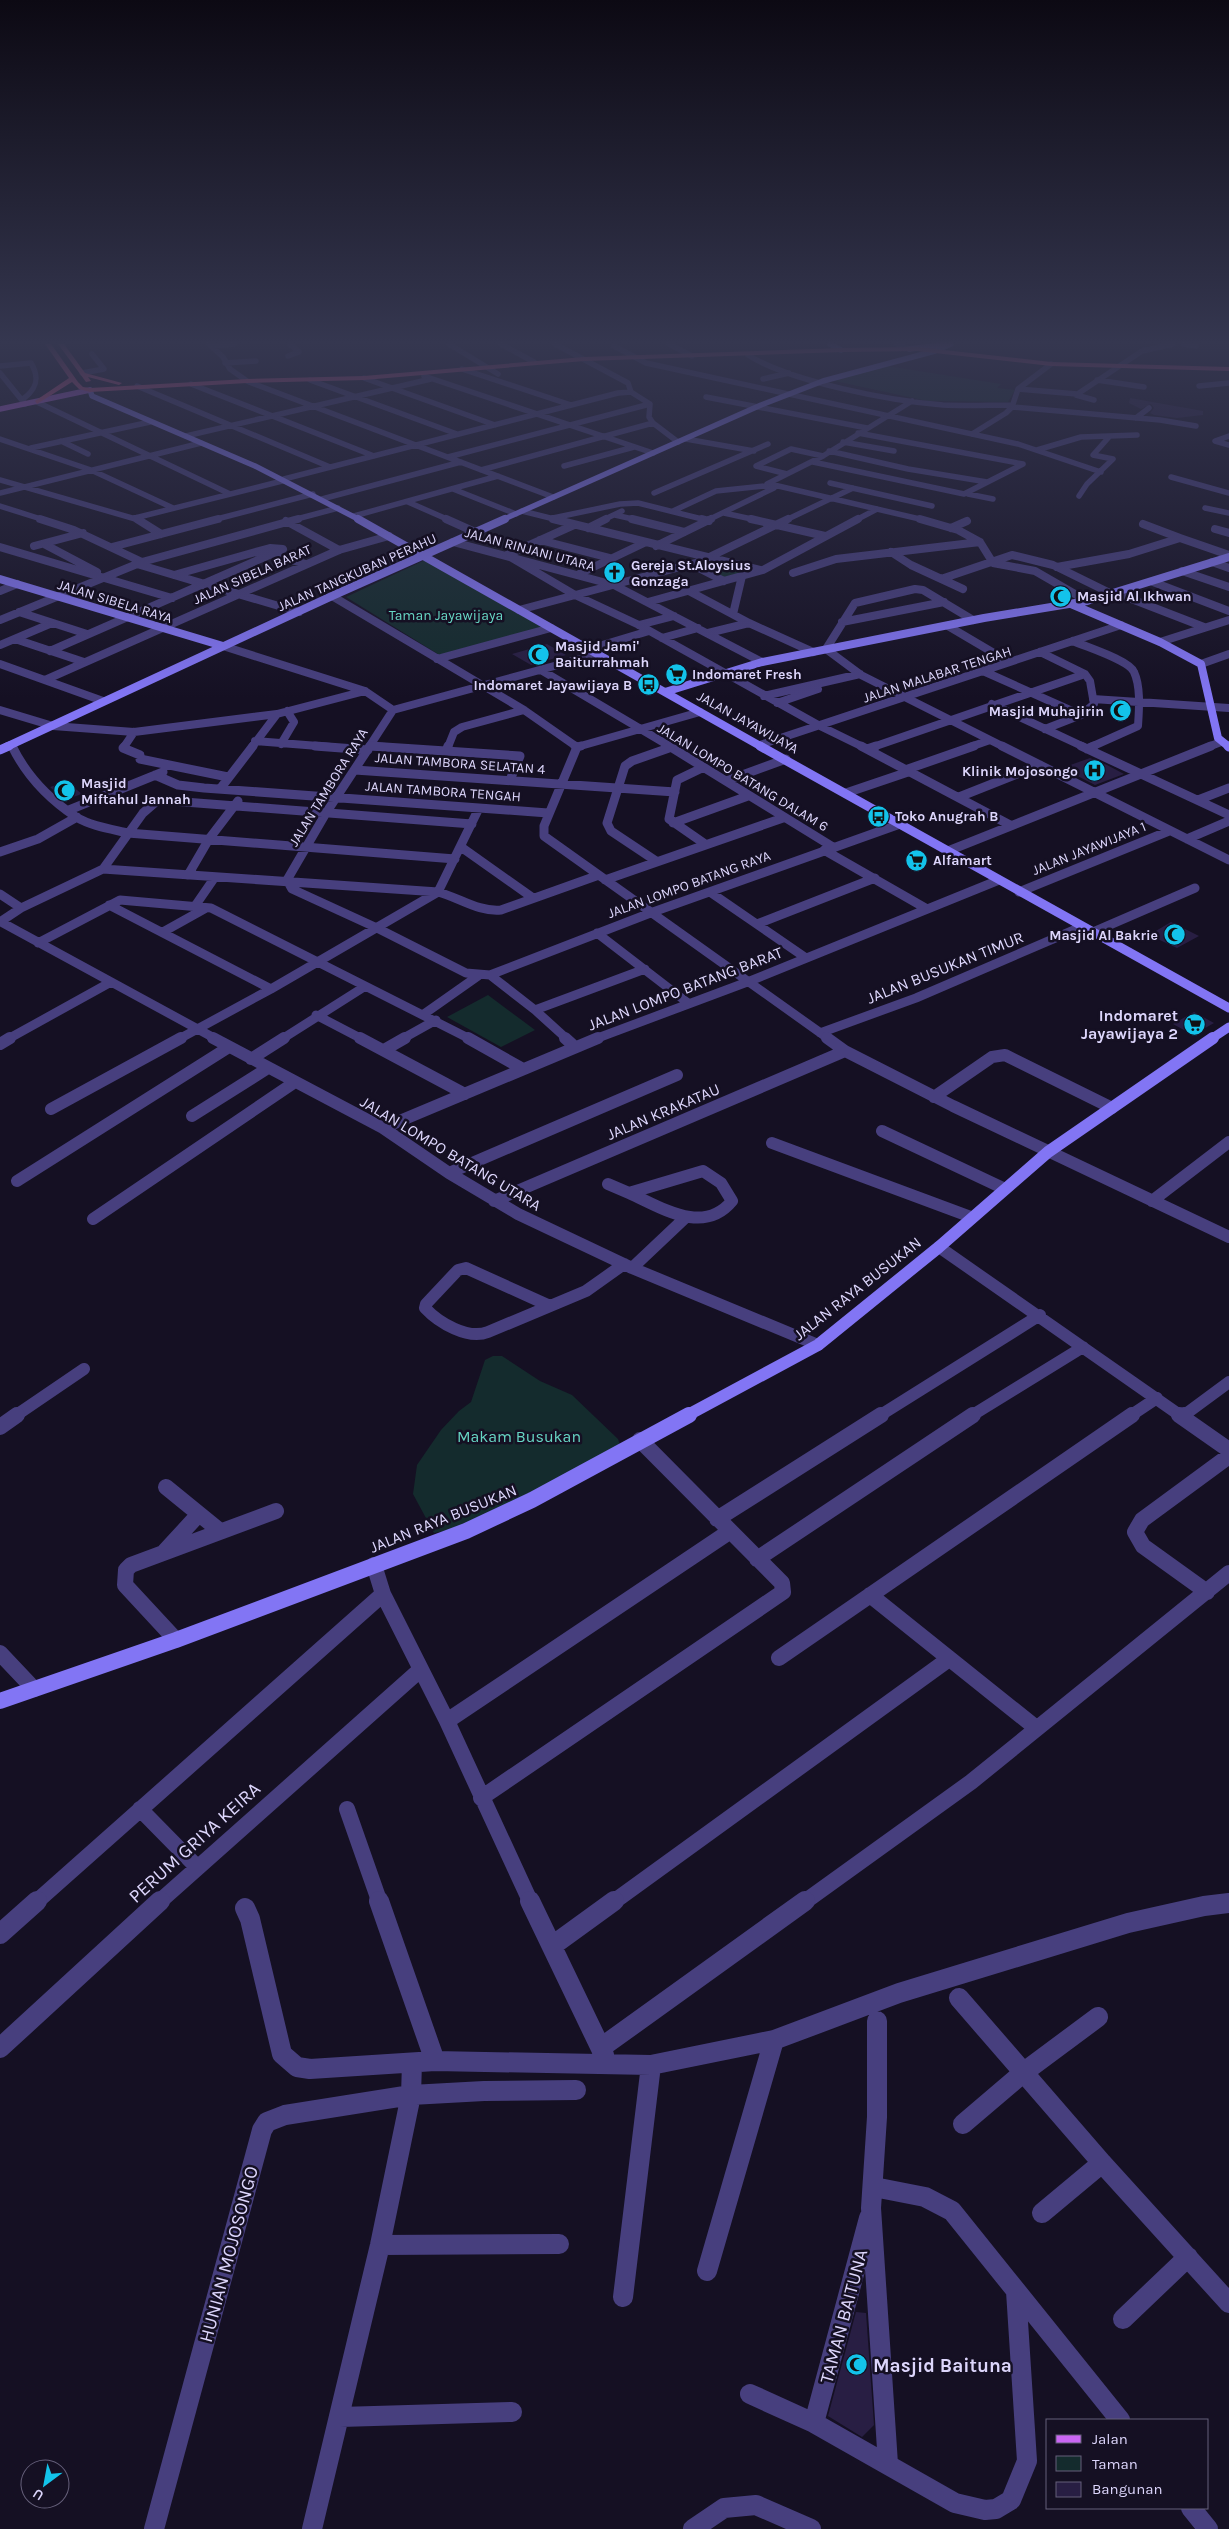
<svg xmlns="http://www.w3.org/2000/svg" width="1229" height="2529" viewBox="0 0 1229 2529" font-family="Karla,sans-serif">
<rect width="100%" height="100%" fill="#151023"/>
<path fill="#142b2d" d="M887,366L1001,384L997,388L1015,390L1008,402L927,401L835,381Z
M709,559L758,570L724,579L695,564Z
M425,560L544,627L441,656L346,597Z
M488,995L535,1030L501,1047L447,1017Z
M493,1356H502L540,1381L572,1395L618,1439L620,1445L560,1480L455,1529L434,1533L413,1494L417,1465L441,1430L459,1411L471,1402L485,1360Z"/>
<path fill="#281e43" d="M1130,398L1203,411V415L1177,418L1154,415L1150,413L1154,408L1151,404L1141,409L1129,403Z
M547,644L566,655L531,665L512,654Z
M1090,758L1107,765L1124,774L1095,785L1062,768Z
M67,782L82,794L64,800L50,787Z
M1171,922L1199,936L1177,948L1149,935Z
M1194,1012L1214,1023L1193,1035L1173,1024Z
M856,2312L866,2313L874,2425L862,2437L828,2416Z"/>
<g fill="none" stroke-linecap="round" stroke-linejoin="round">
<path stroke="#473f7e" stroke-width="5.5" d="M209,344L223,357L230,369L247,381
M449,344L498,374
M501,344L534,362
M555,344L628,383L631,392L650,404L649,417L653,423L678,442
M669,344L692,356
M896,344L909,349
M1184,344L1196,346
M212,346L234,344
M614,346L646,363L1018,444L1101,472
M748,355C791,382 891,401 943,405C966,406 989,405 1012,405
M288,356L299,352L290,344
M225,363L256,361
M0,366L31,363C40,378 37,389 23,399
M462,369L571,405
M0,373L25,404
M82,373L104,369L92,354
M424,376L653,453
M364,378L495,425
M763,379L789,373
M310,380L457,434
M1097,380L1144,387
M249,382L553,497
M191,384L374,456
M137,386L330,467
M1199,386L1229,383
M1018,389L1077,394
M706,397L867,428
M1094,400L1076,395L1142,351L1173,344
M37,402L230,494
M1012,407L1160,420L1196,426
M1136,418L1149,408
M858,433L1023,464
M972,434L1006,413L1012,407L1018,389L1051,364
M186,436L431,379
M1229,436L1215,441L1229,445
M0,439L91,470L173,508
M686,439L754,451
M61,441L88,454
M843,442L894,451
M31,448L150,422
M1037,450L1081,437L1137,435
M829,451L908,469L987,482
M448,457L650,404
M813,462L964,494L1023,464
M564,466L634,447
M481,470L653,423
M787,474L756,466L791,449L823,456
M1171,477L1229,493
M284,479L618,393L631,392
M0,480L139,520
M830,483L932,506
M767,484L823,456L912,401
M453,489L516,514
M0,493L201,443
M654,493L768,444
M968,494L993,499
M1079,496L1087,484L1113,459L1093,455L1109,437
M322,499L461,462
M408,502L449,520
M0,506L44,520
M1205,508L1229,513
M522,511L558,520
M673,511L716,491L774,485L924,520
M724,513L756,520
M615,515L637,520
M354,516L498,476
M135,518L286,480
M553,518L620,504L638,503L706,520
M213,520L313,494
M293,520L338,508
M603,520L622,511
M708,520L774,488
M786,520L853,488
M856,520L877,509"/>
<path stroke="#473f7e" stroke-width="8" d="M40,519L74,530L142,562
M137,519L161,534
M446,519L475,532
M553,519L760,570
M632,519L684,532
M702,519L709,521
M751,519L825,536
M920,519L958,530L980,542L993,563L1035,571L1087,601
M286,521L339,550
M1143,524L1180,538
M574,525L507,555L575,595L639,625L820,726L863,747
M588,528L606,519
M951,528L967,521
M1215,529L1229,533
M540,540L610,558
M453,542L614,585L762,662
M44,544L97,572
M34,546L83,533
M656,546L711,519
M0,547L172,598
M112,547L218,519
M891,552L911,565L963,589
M272,555L306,564
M1212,562L1229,568
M137,564L299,612
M691,564L724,581
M1057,567L1129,554L1180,538L1229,555
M1182,571L1229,587
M793,573L836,559L980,542
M579,574L644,543
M941,579L1012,555L1053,565L1112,594
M1153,582L1229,611
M687,590L749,623L813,652
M0,591L17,584
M1116,593L1204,627
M332,596L524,710L577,747
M648,602L763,570L858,519
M519,610L699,562L788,519
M19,612L87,634
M733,614L742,576
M0,620L142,562L298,519
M973,620L923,590L915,589L855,603L826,649L861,675L1004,747
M842,622L944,602
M639,625L674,616
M948,626L1009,662
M708,633L749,623
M662,638L698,628
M15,639L84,662
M1073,641C1086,647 1129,660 1134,672C1141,687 1139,710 1138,726L1091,747
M1160,642L1229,620
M0,645L52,623
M223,646L365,691L393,710L598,654
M589,649L649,631
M50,651L283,549L270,548L174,575
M1040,652L1085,674L1090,681L1094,704L1081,715L1045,729
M437,659L551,628
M0,664L103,701
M1201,664L1229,654
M541,670L671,747
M983,671L1081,715
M45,680L339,550L389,536
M764,696L860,674
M1093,699L1229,708
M777,703L818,689
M992,704L1084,747
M0,710L53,726L134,732L277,714
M255,741L331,747
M281,744L294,722L287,711
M12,745L13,747
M760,745L1121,625
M370,746L386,747
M124,747L134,732
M252,747L277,714L365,691
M369,747L393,710
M448,747L454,732L462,727L524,710
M577,747L700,712
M873,747L1085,674
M970,747L990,740
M1208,747L1221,742"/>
<path stroke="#473f7e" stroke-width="9" d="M12,746C26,775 49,799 76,817C91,826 111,829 128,833L455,859
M125,746L123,748L140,755V759L228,777
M315,746L368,750
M370,746L520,756L510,780
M575,746L577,747
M669,746L833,847
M861,746L1010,825
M1002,746L1229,860
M1081,746L1229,815
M577,747L544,826V836L829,1039
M577,747L581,746
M867,749L876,746
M1087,749L1094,746
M446,751L448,746
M704,767L677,780L669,819L705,844
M908,769L974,746
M355,770L675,792
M155,775L178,785L204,788L548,813
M726,781L786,759
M220,789L253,746
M846,793L911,771
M959,797L1040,765
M1198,800L1229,788
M69,810L163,772
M673,823L748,796
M1187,839L1229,821
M461,847L533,898
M824,850L927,909
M948,851L1211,746
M0,852L38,839L77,817
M656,861L611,831L607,823L625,766L632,761L669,748
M103,869L143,813L158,800L472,824
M188,875L209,839L238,801
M287,880L292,889L377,928L466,973L490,975L653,912L900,824
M287,880L326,813L370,746
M605,880L783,818
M710,892L806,958
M1019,892L1169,831
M0,894L21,908
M109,905L271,989
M195,906L215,877
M0,922L21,908L103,869L438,892C460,898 478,912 501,910L599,875
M1,922L216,1039
M757,924L875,878
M163,932L206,908
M597,933L688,1003
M1091,933L1195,888
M38,943L120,900L211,908L470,1039
M490,975L535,1010L567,1039
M535,1010L645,969
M424,1014L478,976
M316,1015L362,1039
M820,1033L916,998L1081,927
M8,1039L111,982
M179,1039L271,989L438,892L479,808
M282,1039L364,987
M402,1039L436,1020
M595,1039L750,981L999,880"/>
<path stroke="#473f7e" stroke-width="12" d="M213,1038L383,1128L449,1173L518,1214L632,1268L818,1345
M360,1038L465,1094
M468,1038L523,1069
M565,1038L575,1047
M827,1038L845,1051L953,1106L1229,1237
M0,1044L10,1038
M384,1050L405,1038
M251,1059L284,1038
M934,1097L992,1057L1005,1055L1112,1108
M51,1109L181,1038
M192,1116L268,1068
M383,1128L598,1038
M882,1131L1005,1189
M772,1143L971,1217
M703,1171L721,1183L732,1201C703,1236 661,1207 629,1193Z
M449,1173L677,1075
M17,1181L229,1047
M608,1184L629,1193
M494,1201L845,1051
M1152,1201L1229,1142
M93,1219L295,1082
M939,1247L1181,1416
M632,1268L685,1218
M550,1306L466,1268L458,1270L426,1304L425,1308C439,1323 468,1340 488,1332L586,1291L624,1264
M15,1416L84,1369
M879,1416L1040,1315
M971,1416L1083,1347
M1130,1416L1157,1398
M1183,1416L1229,1382"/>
<path stroke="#473f7e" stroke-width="16" d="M1179,1415L1229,1450
M1182,1417L1184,1415
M0,1427L17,1415
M166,1487L220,1531
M717,1519L881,1415
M165,1551L199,1514
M757,1559L973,1415
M374,1565L383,1594L447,1721L531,1903
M1207,1592L1143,1546L1135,1532L1142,1520L1229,1456
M870,1595L1035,1727
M176,1640L125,1585L126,1570L131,1565L276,1511
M0,1653L34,1689
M779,1658L1132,1415
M447,1721L729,1532
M481,1798L783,1592L782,1583L640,1440
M140,1809L197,1867
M347,1809L380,1903
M35,1903L383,1594
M158,1903L420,1670
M612,1903L949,1659
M803,1903L971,1782L1229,1573"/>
<path stroke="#473f7e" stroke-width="20" d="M379,1901L435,2061
M530,1901L604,2055
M245,1908L250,1919L282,2054L297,2067L310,2069L435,2061L651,2065L774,2040L899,1993L1128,1923L1204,1906L1229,1903
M0,1934L37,1901
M552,1946L614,1901
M959,1998L1102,2163L1229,2303
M877,2021V2117L871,2208L888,2464
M602,2047L805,1901
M0,2048L160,1901
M963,2124L1024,2072L1098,2017
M874,2187L925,2197L952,2211L1120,2420
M1042,2213L1102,2163
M380,2245L559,2244
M707,2271L774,2040
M623,2297L651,2065
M1123,2319L1188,2257
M750,2394L814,2423L955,2503L985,2510L996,2509L1011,2500L1027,2461L1016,2291
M340,2417L512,2412
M814,2423L869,2218
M1191,2508L1208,2529
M154,2529L262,2130L267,2122L285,2115L411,2095L484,2091L576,2090
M312,2529L380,2245L411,2095L412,2063
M693,2529L724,2508L756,2505L811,2529"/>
<path stroke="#8275f4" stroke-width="5.5" d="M830,344L841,350
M90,390L92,396L255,466L360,520
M502,520L761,405L823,381L935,351L951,344"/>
<path stroke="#8275f4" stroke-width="8" d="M358,519L762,747
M0,579L223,646
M1071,604L1160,642L1201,664L1218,738L1229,747
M665,692L762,662L984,618L1087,601L1229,557
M6,747L332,596L505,519"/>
<path stroke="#8275f4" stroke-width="9" d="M760,746L1229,1008
M1228,746L1229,747
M0,750L9,746
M1211,1039L1229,1027"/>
<path stroke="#8275f4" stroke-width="12" d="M686,1416L818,1345L939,1247L1048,1152L1213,1038"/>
<path stroke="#8275f4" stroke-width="16" d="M0,1701L176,1640L466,1531L532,1500L689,1415"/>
<path stroke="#ca66f3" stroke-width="5.5" d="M909,349L950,344
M0,409L90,390"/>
<path fill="#f25b96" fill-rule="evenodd" d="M45,344H51L78,382L83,387L90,388L247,379L364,376L584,357L841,348L917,347L1051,362L1229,367V371L1051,366L917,351L841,352L584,361L364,380L247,383L90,392L79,389L72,382L37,404L35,401L69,378Z
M58,344H64L85,373L122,383L119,385L88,377L91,381L86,382Z"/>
</g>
<linearGradient id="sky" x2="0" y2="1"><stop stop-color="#0c0913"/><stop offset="0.49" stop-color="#353750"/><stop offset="1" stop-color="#353750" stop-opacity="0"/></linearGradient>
<rect width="1229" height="698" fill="url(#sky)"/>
<defs>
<symbol id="church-disc" viewBox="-11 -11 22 22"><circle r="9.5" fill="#13c3ea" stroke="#151023"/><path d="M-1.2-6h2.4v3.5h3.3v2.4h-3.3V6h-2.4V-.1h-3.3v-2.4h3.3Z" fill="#111"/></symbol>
<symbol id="mosque-disc" viewBox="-11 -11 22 22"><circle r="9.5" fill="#13c3ea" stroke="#151023"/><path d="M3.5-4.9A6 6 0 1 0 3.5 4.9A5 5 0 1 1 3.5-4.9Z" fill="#111"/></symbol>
<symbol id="supermarket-disc" viewBox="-11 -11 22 22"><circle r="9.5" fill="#13c3ea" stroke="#151023"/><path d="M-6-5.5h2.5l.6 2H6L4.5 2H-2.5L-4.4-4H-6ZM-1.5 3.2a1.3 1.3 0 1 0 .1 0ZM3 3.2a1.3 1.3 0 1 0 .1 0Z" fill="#111"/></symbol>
<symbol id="bus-disc" viewBox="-11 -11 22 22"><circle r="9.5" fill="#13c3ea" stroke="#151023"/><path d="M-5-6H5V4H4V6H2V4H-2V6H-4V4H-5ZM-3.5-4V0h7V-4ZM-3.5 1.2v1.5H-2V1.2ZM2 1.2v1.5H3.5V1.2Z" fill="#111"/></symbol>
<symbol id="hospital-disc" viewBox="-11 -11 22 22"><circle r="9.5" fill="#13c3ea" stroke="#151023"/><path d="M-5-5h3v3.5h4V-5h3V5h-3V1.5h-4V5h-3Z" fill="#111"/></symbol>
</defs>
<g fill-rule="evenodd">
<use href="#church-disc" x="602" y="560" width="25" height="25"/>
<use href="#mosque-disc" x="1048" y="584" width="25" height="25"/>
<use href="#mosque-disc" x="526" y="642" width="25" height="25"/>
<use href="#supermarket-disc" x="664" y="662" width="25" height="25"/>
<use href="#bus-disc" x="636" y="672" width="25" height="25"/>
<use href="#mosque-disc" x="1108" y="698" width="25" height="25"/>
<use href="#hospital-disc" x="1082" y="758" width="25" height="25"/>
<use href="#mosque-disc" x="52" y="778" width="25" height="25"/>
<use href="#bus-disc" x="866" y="804" width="25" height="25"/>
<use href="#supermarket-disc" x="904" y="848" width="25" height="25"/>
<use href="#mosque-disc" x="1162" y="922" width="25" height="25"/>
<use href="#supermarket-disc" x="1182" y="1012" width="25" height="25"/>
<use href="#mosque-disc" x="844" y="2352" width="25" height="25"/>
</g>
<g text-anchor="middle" stroke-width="5" stroke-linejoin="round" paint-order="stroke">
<g font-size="14" fill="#ddd6fc" stroke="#151023">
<text transform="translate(530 549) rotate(15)" y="5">JALAN RINJANI UTARA</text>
<text transform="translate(357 572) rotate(-24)" y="5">JALAN TANGKUBAN PERAHU</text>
<text transform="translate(252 574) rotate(-24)" y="5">JALAN SIBELA BARAT</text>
<text transform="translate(115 601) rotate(17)" y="5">JALAN SIBELA RAYA</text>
<text transform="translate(937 674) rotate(-18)" y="5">JALAN MALABAR TENGAH</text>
<text transform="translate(748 722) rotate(29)" y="5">JALAN JAYAWIJAYA</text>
<text transform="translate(460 763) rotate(4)" y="5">JALAN TAMBORA SELATAN 4</text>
<text transform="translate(743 777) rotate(31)" y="5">JALAN LOMPO BATANG DALAM 6</text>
<text transform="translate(328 787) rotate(-58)" y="5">JALAN TAMBORA RAYA</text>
<text transform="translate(443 791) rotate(4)" y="5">JALAN TAMBORA TENGAH</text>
<text transform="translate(1089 848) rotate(-22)" y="5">JALAN JAYAWIJAYA 1</text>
<text transform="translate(689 884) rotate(-20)" y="5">JALAN LOMPO BATANG RAYA</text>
</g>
<g font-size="14" font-weight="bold" fill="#ddd6fc" stroke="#151023" text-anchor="start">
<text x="631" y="570">Gereja St.Aloysius<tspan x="631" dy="16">Gonzaga</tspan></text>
<text x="1077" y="601">Masjid Al Ikhwan</text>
<text x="555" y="651">Masjid Jami'<tspan x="555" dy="16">Baiturrahmah</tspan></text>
<text x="692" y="679">Indomaret Fresh</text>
<text x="632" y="690" text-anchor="end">Indomaret Jayawijaya B</text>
<text x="1104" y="716" text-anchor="end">Masjid Muhajirin</text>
<text x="1078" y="776" text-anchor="end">Klinik Mojosongo</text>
<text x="81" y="788">Masjid<tspan x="81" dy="16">Miftahul Jannah</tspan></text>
<text x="895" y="821">Toko Anugrah B</text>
<text x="933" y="865">Alfamart</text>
<text x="1158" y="940" text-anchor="end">Masjid Al Bakrie</text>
</g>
<g font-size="14" fill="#67d6c4" stroke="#151023">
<text x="446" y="620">Taman Jayawijaya</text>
</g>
<g font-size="16" fill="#ddd6fc" stroke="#151023">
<text transform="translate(945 967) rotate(-22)" y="6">JALAN BUSUKAN TIMUR</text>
<text transform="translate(685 988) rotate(-21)" y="6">JALAN LOMPO BATANG BARAT</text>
<text transform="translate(663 1111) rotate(-23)" y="6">JALAN KRAKATAU</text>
<text transform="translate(451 1153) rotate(31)" y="6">JALAN LOMPO BATANG UTARA</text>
<text transform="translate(857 1288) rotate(-38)" y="6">JALAN RAYA BUSUKAN</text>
<text transform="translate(443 1518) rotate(-22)" y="6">JALAN RAYA BUSUKAN</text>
</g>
<g font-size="16" font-weight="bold" fill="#ddd6fc" stroke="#151023" text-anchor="end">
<text x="1178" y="1021">Indomaret<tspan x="1178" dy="18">Jayawijaya 2</tspan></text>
</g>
<g font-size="16" fill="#67d6c4" stroke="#151023">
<text x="519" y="1442">Makam Busukan</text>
</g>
<g font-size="19" fill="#ddd6fc" stroke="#151023">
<text transform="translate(194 1842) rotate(-42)" y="7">PERUM GRIYA KEIRA</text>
<text transform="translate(228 2254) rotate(-75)" y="7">HUNIAN MOJOSONGO</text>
<text transform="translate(843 2316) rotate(-75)" y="7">TAMAN BAITUNA</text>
</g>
<g font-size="19" font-weight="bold" fill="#ddd6fc" stroke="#151023" text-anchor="start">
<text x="873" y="2372">Masjid Baituna</text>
</g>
</g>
<rect x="1046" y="2419" width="162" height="90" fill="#151023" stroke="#655f7a"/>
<rect x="1056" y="2435" width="25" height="8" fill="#ca66f3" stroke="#655f7a"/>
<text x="1092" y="2444" font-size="15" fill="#ddd6fc">Jalan</text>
<rect x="1056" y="2456" width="25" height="15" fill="#142b2d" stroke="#655f7a"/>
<text x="1092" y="2469" font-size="15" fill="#ddd6fc">Taman</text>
<rect x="1056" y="2482" width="25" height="15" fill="#281e43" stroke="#655f7a"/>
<text x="1092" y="2494" font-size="15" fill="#ddd6fc">Bangunan</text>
<g transform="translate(45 2484) rotate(212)"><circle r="24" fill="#151023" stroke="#655f7a"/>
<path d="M0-4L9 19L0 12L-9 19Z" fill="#13c3ea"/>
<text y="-8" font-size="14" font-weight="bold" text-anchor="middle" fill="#ddd6fc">U</text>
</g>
</svg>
